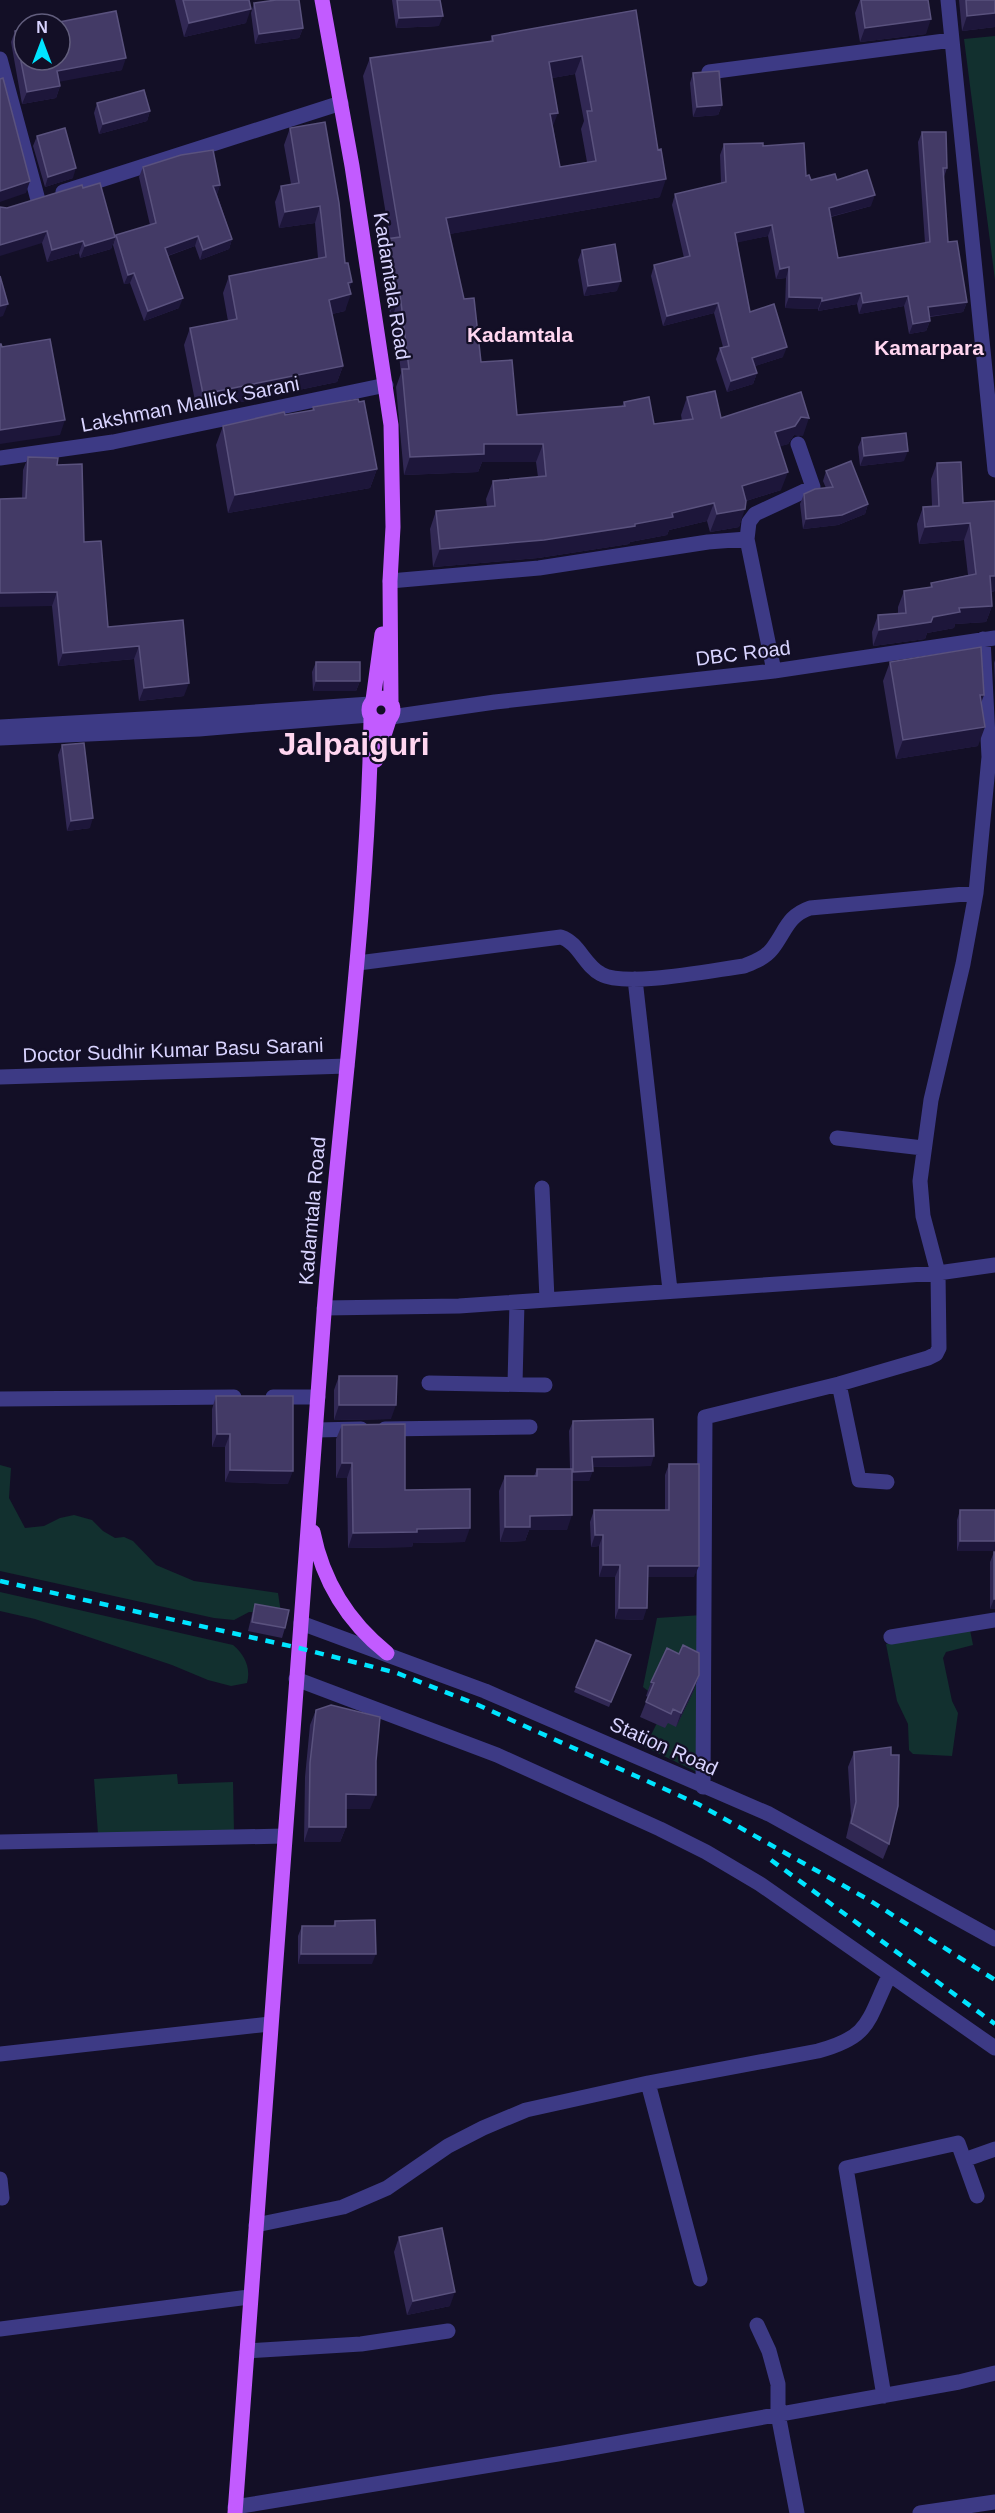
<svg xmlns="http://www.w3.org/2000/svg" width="995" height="2513" viewBox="0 0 995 2513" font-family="Helvetica,sans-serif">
<rect width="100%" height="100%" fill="#130f26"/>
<path fill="#12302f" d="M995,36V280L964,39Z
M0,1465L11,1468L9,1498L25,1528L44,1526L60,1518L74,1515L92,1520L103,1531L115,1538L124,1537L133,1541L156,1565L194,1581L278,1593L281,1613L249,1612L234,1620L214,1618L0,1571Z
M0,1592L233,1645C245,1655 251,1668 247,1683L231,1686L208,1680L172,1665L35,1619L0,1611Z
M702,1615L701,1774L645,1747L666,1705L643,1687L657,1618Z
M970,1630L973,1645L946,1652L943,1658L952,1701L958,1713L952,1756L913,1754L909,1750L908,1724L897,1701L886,1644Z
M177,1774L178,1784L233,1782L234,1833L98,1834L94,1779Z"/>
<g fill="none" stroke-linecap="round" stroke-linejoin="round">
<path stroke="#3d3a85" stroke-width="15" d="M948,0L995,470
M0,59L38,200
M709,72L952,40
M63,192L341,103
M0,458L113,442L386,385
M747,539L749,522L755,514L813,487L798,444
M390,581L539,568L708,542L747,539L774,671
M391,717L495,702L774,671L995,638
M0,727L198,716L370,704
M0,738L199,729L369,715
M358,963L561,937C579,943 584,965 601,974C626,988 713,970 744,966C754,962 765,958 772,949C786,931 787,916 810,908L976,893
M635,979L670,1290
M0,1077L347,1066
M837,1138L923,1148
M542,1188L547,1299
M324,1308L459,1306L938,1273L995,1265
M429,1383L545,1385
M515,1384L517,1302
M839,1384L859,1480L887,1482
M273,1397H318
M0,1399L234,1397
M385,1429L530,1427
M316,1430L361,1429
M301,1623L485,1691L769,1814L995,1939
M891,1637L995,1620
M296,1679L497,1755L660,1829L706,1852L760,1884L995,2048
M703,1787L705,1417L839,1384L928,1358L936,1354L939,1348L938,1273L923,1216L920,1181L931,1100L963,964L976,893L989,757L983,639
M0,1842L284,1836
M0,2054L270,2024
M648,2083L700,2279
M964,2160L995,2149
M0,2179L2,2198
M256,2225L343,2207L387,2188L448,2146L483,2128L526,2110L648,2083L818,2051C870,2037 867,2022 889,1976
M757,2325L769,2351L778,2384V2414L797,2513
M0,2329L249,2297
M247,2351L361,2344L448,2331
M884,2396L846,2168L958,2143L977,2196
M235,2507L558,2454L959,2382L995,2373
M920,2513L995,2502"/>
<path stroke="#c25bff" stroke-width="15" d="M322,0L352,166L391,425L393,527L390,581L391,703
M369 710a12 12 0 1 1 24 0a12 12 0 1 1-24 0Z
M373,700L382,634
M376,760L389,720
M313,1532C323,1582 347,1621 387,1653
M235,2513C264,2113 294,1713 324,1313C339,1115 368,918 371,719"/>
<path stroke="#00e5ff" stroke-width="4.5" stroke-dasharray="9 8" stroke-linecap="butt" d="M0,1581L299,1648L397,1673L478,1705L698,1804L869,1900L995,1980
M771,1860L995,2024"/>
</g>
<path fill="#312854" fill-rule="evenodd" d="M175,0H249L246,23L184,37Z
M392,0H440L439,26L396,28Z
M860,0H928L926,34L860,42L855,13Z
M959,0H995V27L962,31Z
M254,3L303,28L299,38L255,44L251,13Z
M636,10L660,197L449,234L464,299L481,362L517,415L622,406L624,402L654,424L682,421L681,415L687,397L721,418L803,436L794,435L788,444L780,446L781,490L746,501L739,527L710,532L707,521L669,530L667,535L630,542L629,544L538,558L433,567L430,529L436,511L487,507L486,499L493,481L538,477L536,462H482L478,472L404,475L396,387L401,373L394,312L390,313L380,257L386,239H390L363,76L370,58L490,42L492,36ZM575,74L584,121L581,129L587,162L560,167L553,127L552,78Z
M15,31L122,70L59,81L60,86L56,98L22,104L11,42Z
M693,73L722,105L718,115L693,117L690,83Z
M97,103L150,111L147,121L99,134L94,113Z
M290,128L345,263L350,289L345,311L332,314L343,366L337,382L197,411L184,345L190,328L228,321L223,293L229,276L318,258L315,223L279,228L275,202L281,186L291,184L284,145Z
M922,132L947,168L944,177L948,242L967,302L963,312L930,317V321L926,331L909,334L904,306L859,314L857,304L818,311V309L785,308L786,278L776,279L768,236L737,242L750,312L783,357L755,366L757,373L753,384L727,392L716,359L720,348L723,347L714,313L663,326L651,276L654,265L684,258L672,205L675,194L721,183L720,155L724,144L763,146L811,180H837L871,206L831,217L838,258L925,243L918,142Z
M37,136L73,178L45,187L33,146Z
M143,167L220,185L217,194L232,239L229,249L200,260L195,246L168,256L179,308L144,321L130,283L124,284L113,245L116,235L150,225L139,177Z
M83,188L115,237L111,249L80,258L79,253L47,262L42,243L7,208Z
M582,250L617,291L584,296L578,260Z
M313,407L377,469L370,488L228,513L216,445L223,426L312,410Z
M862,438L904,461L860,466L858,447Z
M28,457L57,465L84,542L108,627L183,620L184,696L139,701L134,659L58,666L52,606L22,499L23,470Z
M937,463L963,503L995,501V591L991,592L992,606L986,622L955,624L954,628L927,633L925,639L873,646L872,632L878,615L898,613V607L904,591L930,588L931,583L968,575L964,540L919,544L917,524L923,507L932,506L931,479Z
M826,471L868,504L865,514L838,525L803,529L800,504L804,494L826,488L823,481Z
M995,660V683L994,663Z
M316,662L360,681L356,691H313L312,672Z
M890,662L981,703L978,746L896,759L883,681Z
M62,745L90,828L67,831L58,755Z
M339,1376L391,1419L334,1420V1390Z
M216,1396L288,1484L225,1482V1447H212V1409Z
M573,1421L651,1466L593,1467L589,1481H572L567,1530H529L525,1541L500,1542L499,1491L505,1476H534L537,1469H570L569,1431Z
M342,1425L405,1490L465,1542L413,1543L412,1547L348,1548L347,1478H336V1439Z
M669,1464L694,1577H648L643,1620L615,1619V1577H599V1546L591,1547L590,1522L594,1510H665V1475Z
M960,1510L995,1551H957V1520Z
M994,1552L995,1609H990V1562Z
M255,1604L285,1628L282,1638L248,1631L252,1614Z
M596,1640L631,1655L609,1707L574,1692Z
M651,1682L694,1690L676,1727L668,1723L665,1728L640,1717L648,1697L646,1696Z
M316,1710L370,1809H346V1827L340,1842H304L305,1777L310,1725Z
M854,1752L891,1755L889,1844L883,1859L846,1838L851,1816L848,1767Z
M335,1921L372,1964H298V1936L302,1926H333Z
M399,2237L450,2306L407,2315L394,2252Z"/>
<path fill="#1d163a" d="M251,9L246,23L184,37L189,23Z
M995,13V27L962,31L967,16Z
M443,16L439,26L396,28L399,18Z
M931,19L926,34L860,42L865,28Z
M303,28L299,38L255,44L259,34Z
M582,56L575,74L542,80L549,62Z
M126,58L122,70L53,83L57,71Z
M60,86L56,98L22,104L27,92Z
M722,105L718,115L693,117L697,107Z
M150,111L147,121L99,134L103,124Z
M558,113L551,131L550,114Z
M76,168L73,178L45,187L48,177Z
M666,179L660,197L439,236L446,218Z
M30,181L26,193L0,202V191Z
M220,185L217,194L213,186Z
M875,195L871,206L825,218L829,208Z
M320,206L315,223L279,228L285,212Z
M772,225L768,236L731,244L735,233Z
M47,231L42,243L0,256V245Z
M198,236L195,246L161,258L165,248Z
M115,237L111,249L80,258L85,246Z
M232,239L229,249L200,260L203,250Z
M83,241L79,253L47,262L52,250Z
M789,267L786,278L776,279L780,269Z
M134,273L130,283L124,284L128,275Z
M621,281L617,291L584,296L588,286Z
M352,282L347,295L351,294L345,311L323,316L329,300L348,283Z
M861,293L857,304L818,311L822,301Z
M400,294L394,312L390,313L397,295Z
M908,296L904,306L859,314L863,303Z
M789,297L822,298L818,309L785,308Z
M183,298L179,308L144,321L148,311Z
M967,302L963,312L924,317L928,307Z
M718,303L714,313L663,326L667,316Z
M8,304L3,316L0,317V306Z
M930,321L926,331L909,334L913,324Z
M787,347L783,357L749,368L752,358Z
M343,366L337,382L197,411L203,394Z
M757,373L753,384L727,392L731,381Z
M801,417L809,418L803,436L794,435L788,444L769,450L775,432Z
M65,420L60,435L0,444V430Z
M484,444H543L536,462H482L478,472L404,475L410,457Z
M908,451L904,461L860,466L864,456Z
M377,469L370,488L228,513L235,495Z
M788,472L781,490L736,504L742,486Z
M714,503L707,521L669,530L667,535L630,542L629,544L538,558L433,567L440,549L635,524L672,513Z
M868,504L865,514L838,525L803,529L806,519Z
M745,509L739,527L710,532L717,514Z
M970,523L964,540L919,544L925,527Z
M990,576H995V591L984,593Z
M57,592L52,606L0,607V593Z
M992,606L986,622L955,624L954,628L927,633L925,639L873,646L879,630L933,617L959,608Z
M139,646L134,659L58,666L63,653Z
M316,681H360L356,691H313Z
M189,683L184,696L139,701L144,688Z
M980,695H984L977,714Z
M985,727L978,746L896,759L903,740Z
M93,818L90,828L67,831L71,821Z
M339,1405H396L391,1419L334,1420Z
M217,1434H230L225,1447H212Z
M654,1456L651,1466L589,1467L592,1457Z
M342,1463H352L347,1478H336Z
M230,1470L293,1471L288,1484L225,1482Z
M593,1471L589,1481H570L573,1472Z
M572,1515L567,1530H529L525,1541L500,1542L505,1527L530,1516Z
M470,1528L465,1542L413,1543L412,1547L348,1548L353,1533L417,1529Z
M595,1535H603L599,1546L591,1547Z
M960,1541H995V1551H957Z
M603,1565H620L615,1577H599Z
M648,1566H699L694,1577H644Z
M994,1599H995V1609H990Z
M619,1608H647L643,1620L615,1619Z
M699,1675L694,1690L676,1727L681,1713Z
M346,1794L376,1795L370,1809H341Z
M309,1827H346L340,1842H304Z
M301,1954H376L372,1964H298Z
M455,2292L450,2306L407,2315L413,2301Z"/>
<path fill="#433a66" stroke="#5a527e" stroke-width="1.5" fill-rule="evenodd" d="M183,0H249L251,9L189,23Z
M276,0H299L303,28L259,34L254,3Z
M397,0H440L443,16L399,18Z
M861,0H928L931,19L865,28Z
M966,0H995V13L967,16Z
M636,10L658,150L661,149L666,179L446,218L464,299L474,298L481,362L512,360L517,415L625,406L624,402L649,397L654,424L693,419L687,397L715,391L721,418L801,392L809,418L801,417L795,426L775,432L788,472L742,486L746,501L745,509L717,514L714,503L672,513L673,517L635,524V526L544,540L440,549L436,511L495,506L493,481L546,476L543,444H484V454L410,457L402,369H409L400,294L397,295L386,239L400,237L370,58L493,41L492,36ZM582,56L592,111H587L596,161L560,167L550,114L558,113L549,62Z
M116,11L126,58L57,71L60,86L27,92L15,31L24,29V60H60V24H49Z
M719,71L722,105L697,107L693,73Z
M3,78L30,181L0,191V79Z
M144,90L150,111L103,124L97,103Z
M325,122L339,203L345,263H348L352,282L348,283L351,294L329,300L343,366L203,394L190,328L237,319L229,276L326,257L320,206L285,212L281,186L299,183L290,128Z
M65,128L76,168L48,177L37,136Z
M922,132H946L947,168H943L948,242L957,241L967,302L928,307L930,321L913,324L908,296L863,303L861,293L822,301V298L789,297V267L780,269L772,225L735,233L750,312L774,304L787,347L752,358L757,373L731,381L720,348L729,346L718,303L667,316L654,265L690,256L675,194L726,182L724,144L763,143V146L804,143L806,176L809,175L811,180L835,174L837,180L867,170L875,195L829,208L838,258L930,242Z
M213,150L220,185L213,186L232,239L203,250L198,236L165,248L183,298L148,311L134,273L128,275L116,235L156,223L143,167L181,155Z
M100,183L115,237L85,246L83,241L52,250L47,231L0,245V207L7,208L82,185L83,188Z
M615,244L621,281L588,286L582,250Z
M0,276L8,304L0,306Z
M50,339L65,420L0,430V344H1L2,347Z
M358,399L359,402L364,401L377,469L235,495L223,426L284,412L285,415L314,410L313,407Z
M906,433L908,451L864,456L862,438Z
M28,457L58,458L57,465L82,464L84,542L101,541L108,627L183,620L189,683L144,688L139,646L63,653L57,592L0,593V499L26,498Z
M851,461L868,504L842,515L806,519L804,494L815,489L833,487L826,471Z
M961,462L963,503L995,501V576H990L992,606L959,608L960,612L933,617L931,622L879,630L878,615L906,613L904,591L932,587L931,583L976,574L970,523L925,527L923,507L939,506L937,463Z
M981,647L984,695H980L985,727L903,740L890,662Z
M316,662H360V681H316Z
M84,743L93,818L71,821L62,745Z
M339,1376H397L396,1405H339Z
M216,1396H293V1471L230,1470V1434H217Z
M653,1419L654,1456L592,1457L593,1471L573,1472V1421Z
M405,1424V1490L470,1489V1528L417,1529V1532L353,1533L352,1463H342V1425Z
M669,1464H699V1566H648L647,1608H619L620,1565H603V1535H595L594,1510H669Z
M537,1469H572V1515L530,1516V1527H505V1476H537Z
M960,1510H995V1541H960Z
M994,1552H995V1599H994Z
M255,1604L289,1610L285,1628L252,1622Z
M596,1640L631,1655L611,1702L576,1687Z
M683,1645L699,1653V1675L681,1713L673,1709L671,1714L646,1702L654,1683L651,1682L667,1648L679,1654Z
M331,1705L380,1717L376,1761V1795L346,1794V1827H309L310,1763L316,1710Z
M891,1747V1755H899L898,1806L889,1844L851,1823L856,1802L854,1752Z
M375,1920L376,1954H301L302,1926H335V1921Z
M442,2228L455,2292L413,2301L399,2237Z"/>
<g text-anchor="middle" stroke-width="4.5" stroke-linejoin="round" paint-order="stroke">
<g font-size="20" fill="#d9d4ff" stroke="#130f26">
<text transform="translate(392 286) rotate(81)" y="7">Kadamtala Road</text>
<text transform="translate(190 404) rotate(-11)" y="7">Lakshman Mallick Sarani</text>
<text transform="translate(743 653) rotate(-7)" y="7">DBC Road</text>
<text transform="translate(173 1050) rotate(-2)" y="7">Doctor Sudhir Kumar Basu Sarani</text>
<text transform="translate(312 1211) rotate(-85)" y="7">Kadamtala Road</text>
<text transform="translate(664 1746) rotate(24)" y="7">Station Road</text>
</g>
<g font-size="21" font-weight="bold" fill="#ffd6f0" stroke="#130f26">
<text x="520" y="342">Kadamtala</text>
<text x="929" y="355">Kamarpara</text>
</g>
<g font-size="32" font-weight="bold" fill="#ffd6f0" stroke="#130f26">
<text x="354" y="755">Jalpaiguri</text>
</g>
</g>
<g transform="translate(42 42)"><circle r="28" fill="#130f26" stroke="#625e7d" stroke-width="1.5"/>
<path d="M0-4.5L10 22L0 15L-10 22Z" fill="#00e5ff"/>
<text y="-9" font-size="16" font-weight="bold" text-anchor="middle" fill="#d9d4ff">N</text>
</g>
</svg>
